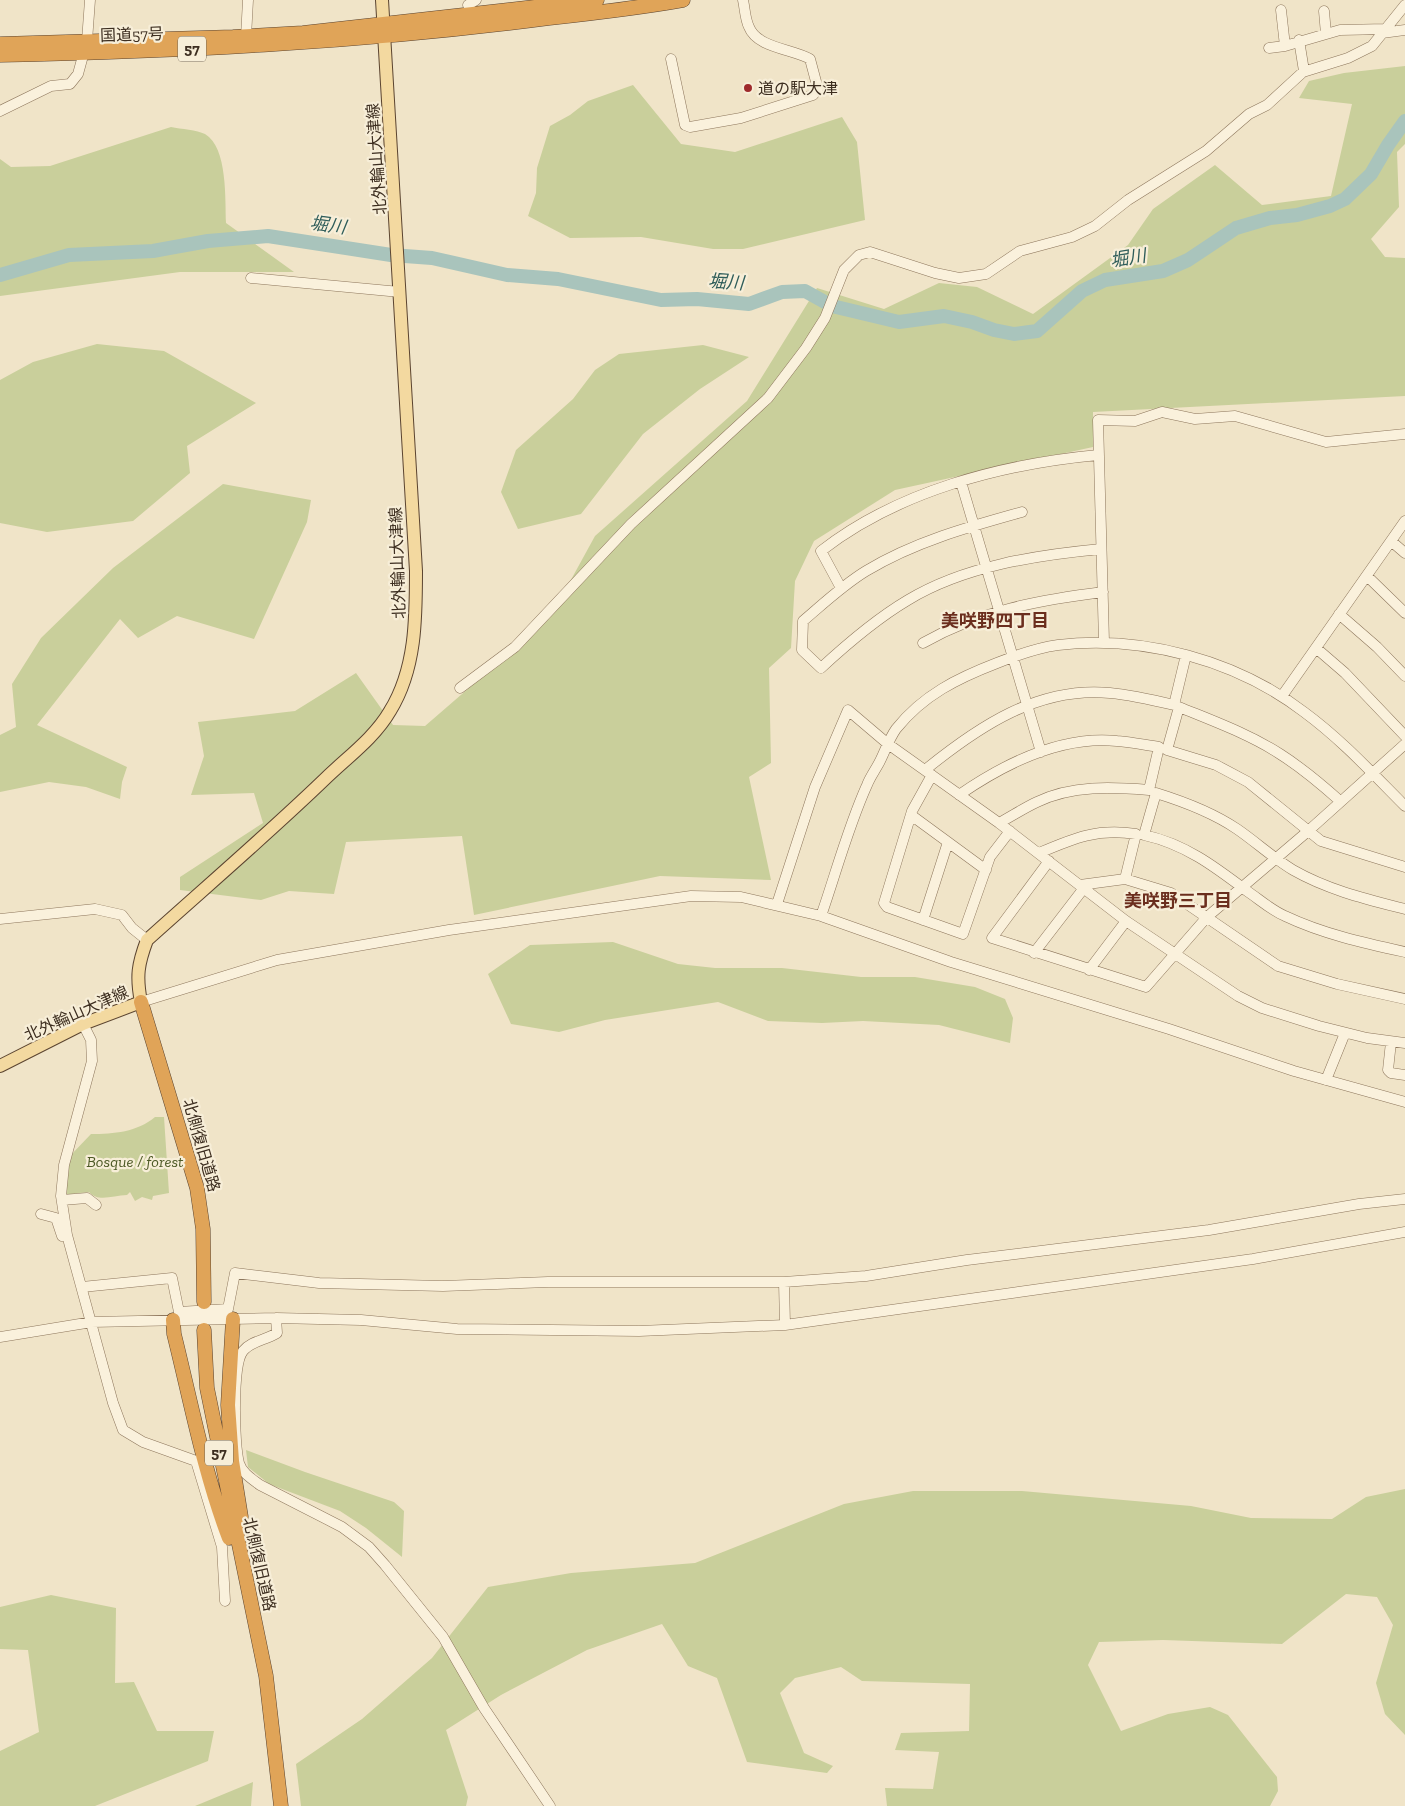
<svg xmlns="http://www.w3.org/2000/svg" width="1405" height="1806" viewBox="0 0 1405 1806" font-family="'Zilla Slab','Noto Sans JP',serif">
<rect width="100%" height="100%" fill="#f0e4c8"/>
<path fill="#c9cf9b" d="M1405,66V144L1397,152L1399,207L1371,239L1385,257L1405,258V396L1093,412V447L895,490L814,541L795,581L791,648L769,668L771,763L749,777L771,880L660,876L474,915L462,836L346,842L334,894L289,891L261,900L180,890V877L263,823L254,793L191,795L204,756L198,722L295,711L356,673L393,725L425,726L550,618L595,536L747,401L817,288L884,309L939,283L977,287L1033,314L1128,245L1153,209L1215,165L1262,205L1331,196L1352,104L1299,98L1309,81L1344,73Z
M633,85L681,144L735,152L842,117L857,142L865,220L743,249H713L641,237L570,238L528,216L536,193L537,168L550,126L570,115L588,101Z
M171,127C181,129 197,130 205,134C228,147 225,201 226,223L294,272H180L0,296V159L11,167L50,166Z
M97,344L164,351L256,403L187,446L190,473L133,521L47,532L0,523V380L33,362Z
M703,345L749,357L700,389L643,434L581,514L518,529L501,492L516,450L573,399L595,370L619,354Z
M223,484L311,500L307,522L254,639L177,616L138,638L120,619L37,725L127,767L122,782L120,799L86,787L49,782L0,792V735L16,727L12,684L41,638L113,568Z
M613,942L678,964L715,968H782L861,977H915L975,987L1005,999L1013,1018L1010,1043L939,1025L863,1021L822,1023L768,1021L718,1002L605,1020L559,1032L511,1024L488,974L530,945Z
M155,1117H164L169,1193L153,1196L152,1200L142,1197L135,1201L130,1192L127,1195C113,1195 99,1203 89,1192L71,1194L60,1204L69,1157L91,1134C114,1134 137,1132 155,1117Z
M246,1450L305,1472L394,1502L404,1511L402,1557L366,1528L340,1511L269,1484L248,1467Z
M1405,1489V1735L1385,1714L1376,1683L1393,1625L1377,1597L1346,1594L1282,1644L1163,1640L1099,1642L1088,1665L1121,1731L1168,1714L1210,1707L1228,1715L1277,1777L1278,1791L1270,1806H887L885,1788L933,1789L939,1752L895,1750L901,1733L969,1731L970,1684L862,1681L841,1667L795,1678L780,1693L804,1753L833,1766L827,1773L747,1762L717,1678L688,1666L662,1624L587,1650L501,1695L446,1730L468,1797L466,1806H301L296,1764L362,1719L432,1658L488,1587L571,1573L695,1563L844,1504L913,1491H1022L1191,1506L1251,1518L1332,1519L1366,1497Z
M51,1595L116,1608L115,1683L134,1682L157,1731H214L208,1761L95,1806H0V1751L39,1732L28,1650L0,1649V1607Z
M253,1782L251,1806H195Z"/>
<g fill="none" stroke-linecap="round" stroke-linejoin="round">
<path stroke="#a9c4bc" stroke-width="14" d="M0,275L69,255L153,251L208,241L268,236L391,255L432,258L507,275L558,279L661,300L697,299L749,304L782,292L805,291L832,306L899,322L944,316L972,322L994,330L1014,334L1037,331L1082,291L1105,280L1163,271L1188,260L1236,228L1270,218L1297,215L1330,206L1345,199L1371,174L1388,145L1405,121"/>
<defs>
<path id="minor" d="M468,5L476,0
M1281,10L1285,46
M1324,11L1326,34
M1382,33L1405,30
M246,37L248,0
M1299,40L1304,71
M1269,48L1285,46L1340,30L1386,29
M671,59L685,125L690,127L741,118L813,95L818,89L810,59C793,49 757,48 749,27C745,19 745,9 743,0
M0,111L51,86L70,84L78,74L87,41L90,0
M251,278L400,292
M961,482L1041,752
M1022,512C968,527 914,542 866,571C843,585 823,604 803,621L802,650L821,668C848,643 876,619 908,600C964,566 1037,555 1101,549
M1391,541L1405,553
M1367,576L1405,613
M841,588L821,551C898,491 1002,464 1098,455
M1339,614L1377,647L1405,676
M1104,642L1098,420L1135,421L1162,412L1195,419L1235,416L1326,442L1405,434
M923,643C979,611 1039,600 1103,592
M1316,648L1345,673L1405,736
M460,688L515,647L631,524L768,398L806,348L825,318L844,270L859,255L870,252L935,273L959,278L986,274L1020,251L1072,237L1095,226L1128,200L1206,151L1249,114L1267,105L1303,72L1348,58L1372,46L1405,5
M1282,696L1405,521
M925,770C978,727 1038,686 1110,693C1132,695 1153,700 1174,705L1186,655
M932,775L912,811L884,903L887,907L963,934L990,857L1010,831
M959,795C1004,764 1061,735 1117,741C1131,742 1145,745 1159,747L1149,790C1112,787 1072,785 1037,802C1024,808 1012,816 999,823
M1340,801C1321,784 1302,768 1280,754C1249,734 1213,721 1179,707L1167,750L1216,765L1248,782L1321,841L1405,867
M911,815L986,870
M1039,853C1074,838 1097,828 1136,834L1125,879
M1049,861L992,938L1146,987L1207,917L1307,832L1405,744
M1080,885L1125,879L1171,893L1278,966L1337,984L1405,999
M777,904L815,787L848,710L888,744L999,823L1126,921L1238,996L1262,1008L1319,1026L1367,1038L1405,1043
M1405,909C1366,899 1328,890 1293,870C1273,858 1256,842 1237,829C1212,812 1185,802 1156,793L1144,835C1185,844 1214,866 1247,891C1259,899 1271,910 1285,916C1323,934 1364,943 1405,952
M821,916C836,873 848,827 867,785C870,777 876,769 880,761C885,751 889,739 896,729C923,695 958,678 997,663C1017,655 1036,648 1058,645C1143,635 1236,660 1304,712C1342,740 1372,773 1405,806
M0,919L95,909L122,915L132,928L147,940
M923,920L948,842
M1034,953L1084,888
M1089,970L1126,921
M141,1002L277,960L449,930L691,896L741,897L821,916L951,962L1169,1029L1294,1071L1405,1102
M83,1024L91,1040L92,1061L64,1165L61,1196L67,1235L113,1403L123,1430L143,1442L196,1461L222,1547L225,1601
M1391,1042L1388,1070L1391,1073L1405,1075
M1326,1080L1345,1033
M62,1200L87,1198L96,1205
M41,1214L56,1218L62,1236
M784,1282L785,1325
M82,1287L172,1278L179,1312L228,1309L235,1273L319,1283L443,1286L548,1282H784L866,1276L967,1260L1209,1230L1359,1204L1405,1199
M276,1318L277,1333C266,1340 251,1341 243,1351C232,1365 234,1445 239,1463C242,1473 252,1479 260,1485L342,1527L369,1547L385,1565L443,1637L484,1708L550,1806
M0,1337L92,1322L276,1318L361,1320L457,1329L639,1331L785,1325L1253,1259L1405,1232"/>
<path id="major" d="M0,1066L83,1024L141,1002C136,976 138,964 147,940C207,886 269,833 327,777C349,756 375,737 390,711C416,669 416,618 416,571L382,0"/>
<path id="highway" d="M0,44L233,37L303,33L597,0
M0,55C184,51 366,42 549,18C594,13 639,8 683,0
M141,1002L197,1188L203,1229L204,1302
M233,1319L228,1405L232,1461L241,1517
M173,1320L174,1334C191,1402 204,1473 229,1538
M204,1330L207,1388L266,1676L281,1806"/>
</defs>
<use href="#minor" stroke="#8d765c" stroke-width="11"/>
<use href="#major" stroke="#5b4430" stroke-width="14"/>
<use href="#highway" stroke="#5b4430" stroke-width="15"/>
<use href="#minor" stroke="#faf1dc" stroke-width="10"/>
<use href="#major" stroke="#f3d9a0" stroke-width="12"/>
<use href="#highway" stroke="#e0a458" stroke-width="14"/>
</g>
<circle fill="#9e2a2b" stroke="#f7eed8" stroke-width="2" cx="748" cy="88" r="5"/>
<g text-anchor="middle" stroke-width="4.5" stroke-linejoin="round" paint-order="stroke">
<g fill="#f7eed8" stroke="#756857" stroke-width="1">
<rect x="178" y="36.5" width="28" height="25" rx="4"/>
<rect x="205" y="1440.5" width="28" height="25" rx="4"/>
</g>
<g font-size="15" font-weight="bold" fill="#3d2e20">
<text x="192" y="54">57</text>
<text x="219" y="1458">57</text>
</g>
<g font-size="16" fill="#3d2e20" stroke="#f7eed8">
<text transform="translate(132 34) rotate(-2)" y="6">国道57号</text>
<text transform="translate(376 159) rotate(-94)" y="6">北外輪山大津線</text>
<text transform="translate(397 563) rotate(-92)" y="6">北外輪山大津線</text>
<text transform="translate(76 1013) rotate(-24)" y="6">北外輪山大津線</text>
<text transform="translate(202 1145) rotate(74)" y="6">北側復旧道路</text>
<text transform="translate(260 1564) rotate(77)" y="6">北側復旧道路</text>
</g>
<g font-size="16" fill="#3d2e20" stroke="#f7eed8" text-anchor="start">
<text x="758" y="94">道の駅大津</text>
</g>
<g font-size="16" font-style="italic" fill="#4d5a26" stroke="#f7eed8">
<text x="135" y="1167">Bosque / forest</text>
</g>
<g font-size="18" font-style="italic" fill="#2f5d5a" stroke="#f7eed8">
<text transform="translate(328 225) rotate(8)" y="6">堀川</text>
<text transform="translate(1128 258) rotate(-9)" y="6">堀川</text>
<text transform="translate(726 282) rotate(4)" y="6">堀川</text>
</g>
<g font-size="18" font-weight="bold" fill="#6b2e1e" stroke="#f7eed8">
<text x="995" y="627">美咲野四丁目</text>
<text x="1178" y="907">美咲野三丁目</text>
</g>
</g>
</svg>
